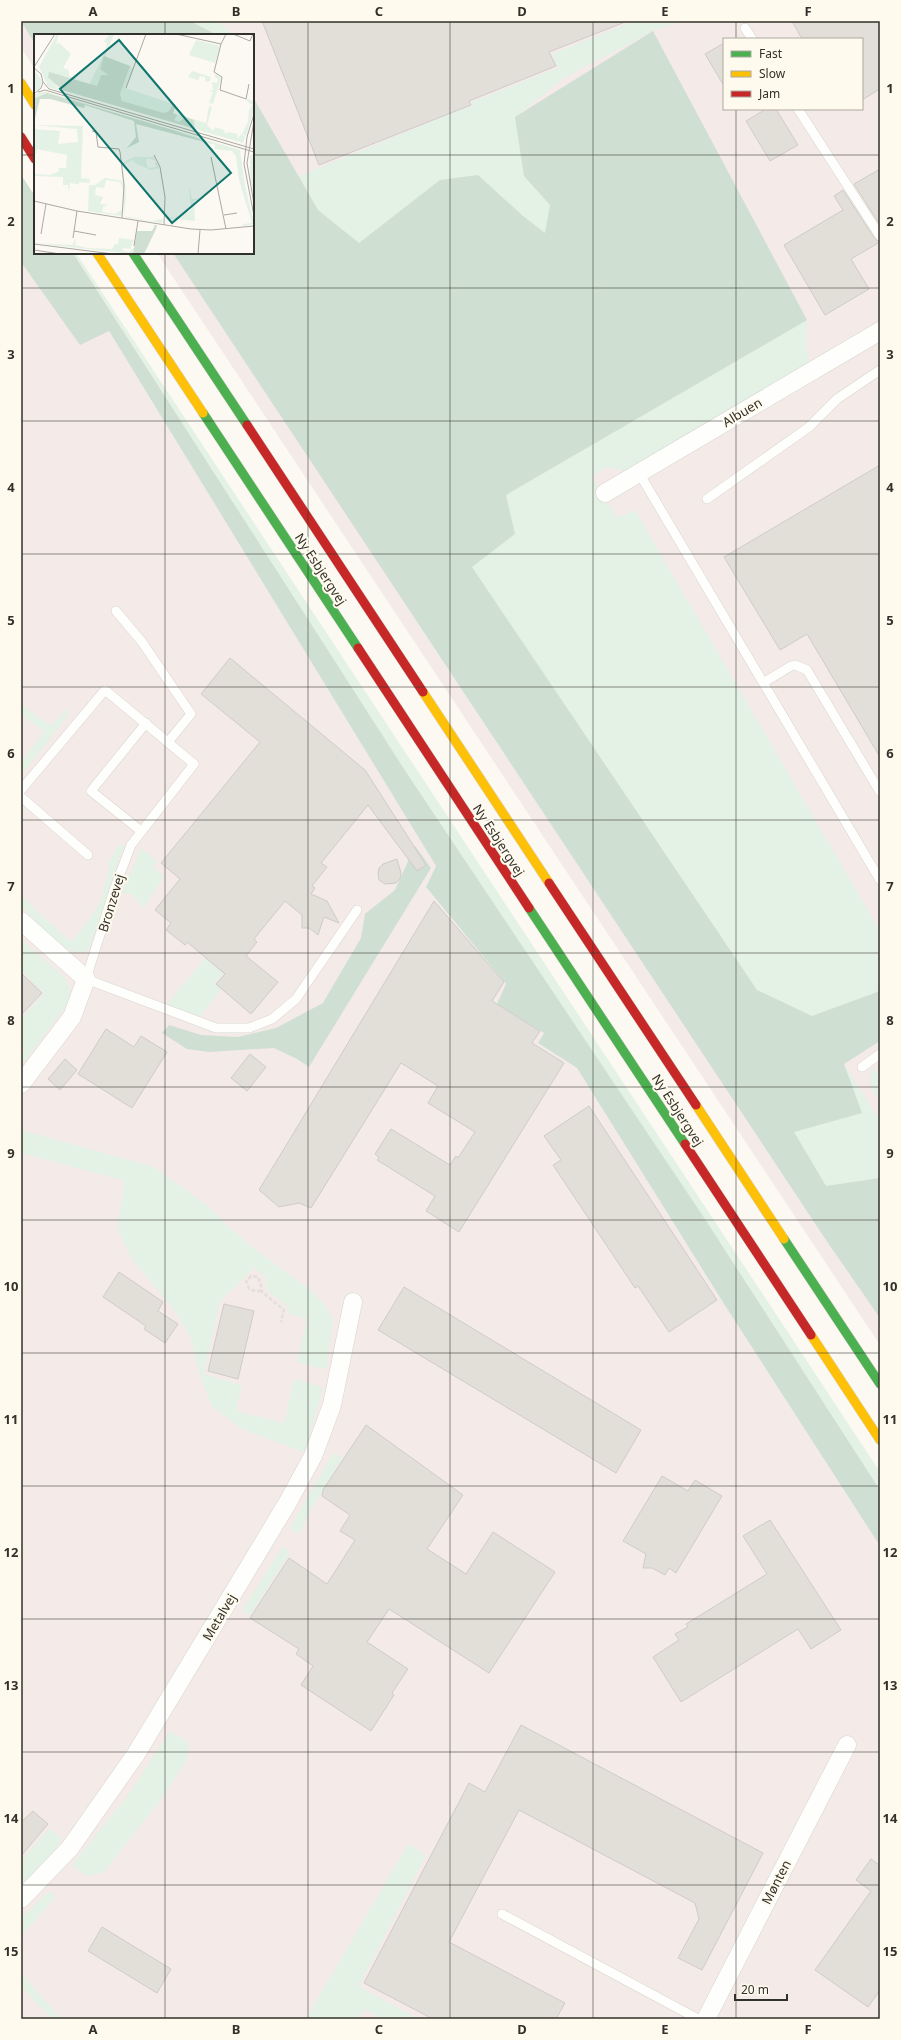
<svg xmlns="http://www.w3.org/2000/svg" width="901" height="2040" viewBox="0 0 901 2040" font-family="'Noto Sans',sans-serif">
<rect width="100%" height="100%" fill="#fbf9f2"/>
<path fill="#f4eae7" fill-rule="evenodd" d="M21,21H880V1345L157,253H253V35H35V69L21,48ZM724,39H862V109H724Z
M21,191L35,253L109,331L436,866L426,887L506,984L498,1004L544,1033L538,1043L577,1068L724,1304L880,1546V2019H21Z"/>
<path fill="#e4f1e5" d="M190,21H217L234,35H217Z
M634,21H683L653,31L564,78L515,117L524,176L550,205L545,233L523,216L440,180L359,243L318,210L299,176L472,105V102L558,68L552,54Z
M73,253H76L880,1472V1490L705,1219L408,775Z
M807,320L806,344L809,364L627,471L606,467L592,477L617,518L635,510L880,931V991L812,1016L757,990L472,567L515,534L506,495Z
M21,704L51,726L67,708L68,715L28,767L21,771V762L44,732L21,714Z
M119,845H131L121,853L95,935L88,951C82,953 75,953 69,950C51,941 36,920 21,906V896L71,942L91,917L102,898L110,860Z
M141,848L157,861L153,867L164,876L144,908L131,894L122,893Z
M21,939L65,978L70,990L69,999L61,1013L21,1066V1054L25,1049L21,1045V1019L43,995L42,991L21,971Z
M205,958L223,973L215,983L221,990L199,1017L186,1014L167,1004Z
M844,1064L880,1121V1178L826,1186L793,1132L862,1113Z
M873,1067L880,1078V1102C872,1090 866,1080 873,1067Z
M21,1130L154,1167L208,1206L227,1225L256,1250L313,1292L324,1304L333,1320L327,1367L322,1369L297,1362L307,1319L289,1314V1308L266,1289V1277L254,1268L220,1301L204,1374L242,1385L236,1411L284,1423L294,1379L320,1386L323,1389L307,1445L303,1452L242,1429L212,1407L200,1376L190,1336L174,1310L131,1258L117,1227L125,1181L22,1153L21,1155Z
M333,1453L343,1457L311,1510L299,1535L290,1528Z
M282,1547L288,1550L289,1555L250,1615L242,1611Z
M170,1731L189,1742L186,1761L162,1798L104,1872L86,1876L72,1865L131,1791Z
M50,1828L62,1839L48,1859L21,1887V1861Z
M408,1844L426,1855L359,1986L418,2019H382L365,2009L358,2019H306Z
M49,1891L56,1897L21,1936V1918Z
M21,1973L61,2019H52L21,1987Z"/>
<path fill="#cfdfd1" d="M21,21H190L217,35H35V44Z
M653,31L807,320L506,495L515,534L472,567L757,990L812,1016L880,991V1041L844,1064L862,1113L794,1132L826,1186L880,1178V1318L828,1243L173,253H253V97L318,210L359,243L440,180L478,175L523,216L545,233L550,205L524,176L515,117Z
M21,175L35,196V253H73L408,775L705,1219L880,1490V1546L724,1304L577,1068L538,1043L544,1033L497,1004L506,984L426,887L436,866L109,331L80,345L21,262Z
M415,846L431,868L309,1067L297,1059L274,1048L209,1052L187,1049L162,1033L169,1025L201,1035L238,1037L276,1028L323,1003L361,938L365,914L395,890Z"/>
<path fill="#e2dfd9" stroke="#cfccc7" d="M262,21H625V22L549,52L556,66L469,101L471,105L319,165Z
M792,21H880V89L862,100V39H802Z
M724,43V86L705,54Z
M766,109H776L798,145L770,161L746,121Z
M880,169V225L854,184Z
M843,190L875,239L880,242L851,259L869,289L825,315L784,245L843,210L834,196Z
M880,465V757L807,634L780,650L724,557Z
M230,658L365,770L426,865L417,871L368,805L321,863L327,867L312,886L315,888L311,894L327,901L339,923L324,917L318,935L309,928H302V915L285,901L254,939L257,942L246,956L278,982L251,1014L216,984L225,974L187,942L185,945L166,930L171,923L155,910L180,879L161,863L260,742L201,694Z
M397,859L401,873L400,879L396,883L385,884L379,880L378,874L379,868L383,864Z
M434,901L504,982L492,1001L540,1031L532,1043L564,1063L459,1232L426,1211L435,1196L377,1160L379,1158L375,1154L391,1129L450,1165L456,1156L458,1158L475,1132L428,1103L438,1086L401,1063L311,1208L299,1203L279,1207L259,1190Z
M21,973L42,993L21,1015Z
M106,1029L134,1047L141,1036L167,1052L132,1108L78,1074Z
M250,1054L266,1067L247,1091L231,1078Z
M65,1059L77,1070L60,1090L48,1079Z
M589,1106L717,1300L669,1332L638,1286L635,1288L553,1165L561,1160L544,1136Z
M119,1272L163,1302L158,1311L178,1324L165,1343L144,1329L146,1326L103,1297Z
M404,1287L641,1430L616,1473L378,1330Z
M224,1304L254,1311L238,1379L208,1371Z
M366,1425L463,1495L427,1549L466,1574L493,1532L555,1572L489,1673L389,1609L367,1642L408,1669L392,1693L394,1695L371,1731L301,1685L313,1666L296,1654L299,1649L250,1618L289,1558L327,1584L355,1540L340,1531L350,1515L322,1496L323,1490Z
M662,1476L688,1491L695,1480L722,1496L676,1573L669,1568L665,1575L652,1568H643L646,1554L623,1541Z
M770,1520L841,1630L811,1649L798,1629L681,1702L653,1657L679,1640L675,1634L688,1627L686,1624L767,1574L743,1536Z
M521,1725L763,1853L702,1970L678,1958L699,1919L695,1903L519,1810L449,1942L565,2003L556,2019H433L364,1983L469,1783L485,1792Z
M33,1811L48,1824L21,1856V1822Z
M871,1859L880,1866V1990L868,2007L815,1970L871,1891L856,1880Z
M102,1927L171,1969L157,1993L88,1951Z"/>
<g fill="none" stroke-linecap="round" stroke-linejoin="round">
<defs>
<path id="lane" d="M745,28L752,39
M798,109L880,236
M639,473L880,880
M707,499L809,427L837,399L880,370
M116,611L142,642L191,714L168,742
M763,683L791,666L795,665L807,670L880,792
M21,790L105,690L194,764L131,845L114,890L86,979L216,1028H249L272,1019L296,999L357,910
M21,797L88,855
M141,831L91,791L146,723
M862,1067L880,1054
M502,1914L698,2019"/>
<path id="street" d="M605,493L880,331
M21,921L86,979L72,1017L21,1084
M21,1899L70,1848L136,1754L288,1502L313,1456L332,1405L353,1302
M706,2019L847,1745"/>
<path id="fast" d="M133,253L247,425
M203,413L358,648
M529,908L685,1144
M784,1239L880,1384"/>
<path id="slow" d="M21,83L35,105
M97,253L203,413
M423,692L549,883
M696,1105L784,1239
M811,1335L880,1440"/>
<path id="jam" d="M21,137L35,159
M247,425L423,692
M358,648L529,908
M549,883L696,1105
M685,1144L811,1335"/>
</defs>
<use href="#lane" stroke="#d7d5ce" stroke-width="10"/>
<use href="#street" stroke="#d7d5ce" stroke-width="19"/>
<use href="#fast" stroke="#d7d5ce" stroke-width="10"/>
<use href="#slow" stroke="#d7d5ce" stroke-width="10"/>
<use href="#jam" stroke="#d7d5ce" stroke-width="10"/>
<path stroke="#e1e0de" stroke-width="2.5" stroke-dasharray="4 2" stroke-linecap="butt" d="M261,1291H255L249,1289L246,1281L251,1276L258,1277L261,1284V1291L284,1310L281,1322"/>
<use href="#lane" stroke="#fefefd" stroke-width="9"/>
<use href="#street" stroke="#fefefd" stroke-width="18"/>
<use href="#fast" stroke="#4caf50" stroke-width="9"/>
<use href="#slow" stroke="#ffc107" stroke-width="9"/>
<use href="#jam" stroke="#c62828" stroke-width="9"/>
</g>
<path fill="none" stroke="#32302a" stroke-width="1" stroke-opacity="0.55" d="M165,21V35M308,21V2019M450,21V2019M593,21V2019M736,21V39M736,109V2019M21,155H35M253,155H880M165,253V2019M21,288H880M21,421H880M21,554H880M21,687H880M21,820H880M21,953H880M21,1087H880M21,1220H880M21,1353H880M21,1486H880M21,1619H880M21,1752H880M21,1885H880"/>
<g text-anchor="middle" stroke-width="4" stroke-linejoin="round" paint-order="stroke">
<g font-size="13" fill="#32302a" stroke="#fffaee">
<text transform="translate(742 412) rotate(-31)" y="5">Albuen</text>
<text transform="translate(321 569) rotate(57)" y="5">Ny Esbjergvej</text>
<text transform="translate(499 840) rotate(57)" y="5">Ny Esbjergvej</text>
<text transform="translate(111 903) rotate(-73)" y="5">Bronzevej</text>
<text transform="translate(678 1110) rotate(57)" y="5">Ny Esbjergvej</text>
<text transform="translate(219 1617) rotate(-59)" y="5">Metalvej</text>
<text transform="translate(776 1882) rotate(-63)" y="5">Mønten</text>
</g>
</g>
<g transform="translate(34 34)">
<rect width="220" height="220" fill="#fbf9f2"/>
<path d="M23,0H25L22,10L25,9L37,20L29,34L35,36V42L43,45L39,46L30,42L21,51L27,57L14,53L5,33ZM76,0H80L66,35L74,41H67L63,52L55,51L71,18L73,9L70,7ZM162,6L186,12L181,29L155,21ZM96,32L99,35L91,54L139,70L135,77L130,79L88,67L86,60ZM0,36L8,47L5,55L0,58ZM158,37L177,43L176,47L171,48V43L166,42L164,46L154,43ZM182,40L187,44L179,70L175,69L179,58L175,57L179,56L178,48L183,49L184,45L180,42ZM7,58H13L206,116L211,152L220,190L209,192V190L218,189L205,146L202,122L198,117L181,115V110L13,59L1,64L0,61ZM215,60L213,65L220,67V74L212,102L208,100L214,88L215,76L219,71L212,67ZM175,72L178,73L173,91L179,97L181,93L190,96L191,100L194,98L203,100L204,105L207,100L211,103L209,109L161,95L160,86L152,83L145,88L140,86L139,79L172,89ZM0,91L49,92L47,144L56,145L55,149L45,148V152L44,150L36,149L35,158L34,151H29V143L0,142V140L15,141L24,138L25,134H32L33,121L3,115L0,125V95L26,97L24,110L44,108L43,95ZM216,121H220V163L216,147ZM100,123H120L122,127L113,124L112,128L114,134L122,133L121,129L123,128L125,134L117,136L101,129L99,126L91,130L89,133L92,161L90,182L118,187L127,185L129,186L128,189L91,183L90,181L88,129ZM71,144L88,147L89,155L86,148L72,146L70,154L62,153L61,161L69,163L66,170L74,171L69,173L68,178L81,180L88,176L87,182L54,177L55,151H61ZM155,153L158,165L166,164L160,167L161,187L132,184L133,176V183L140,184L157,176ZM85,204L100,206L96,215L89,214V217L95,218L101,213L99,220L0,209L38,211L42,205L41,211L53,214L78,215L81,210H84Z" fill="#e4f1e5"/>
<path d="M70,22L96,32L86,60L88,67L130,79L135,77L139,70L142,71L139,79L143,81L140,86L145,88L152,83L160,86L161,95L28,56L14,43L15,38L63,52L67,41H74L66,35ZM13,59L139,96L182,111L102,90L105,108L93,114L102,103L100,87L51,71L50,74L16,65H6L0,88L1,64ZM121,191H123L122,195L110,220H99L103,197H118Z" fill="#cfdfd1"/>
<path fill="none" stroke="#aba9a2" stroke-width="1" d="M142,0L187,10L192,0M199,0L216,7L219,0M187,10L180,38L188,43L186,56L212,65L215,50M0,33L21,0M0,34L7,40L9,48L7,54L0,60M9,48L15,55L220,115M92,54L112,0M4,58L11,56L220,118M220,80L213,103L210,130L220,182M220,87L213,129L220,170M58,97L62,98L64,113L85,115L86,118L90,151L88,184M120,121L126,133L131,163L130,191M177,123L192,195M0,167L43,177L157,195L177,196L220,192M190,181L203,179M40,197L62,201M7,200L12,170M39,204L43,177M0,210L79,220M100,212L104,187M0,216L26,220M164,220L166,196"/>
<path fill="#0f766e" fill-opacity="0.15" stroke="#0f766e" stroke-width="2" d="M85,6L197,139L138,189L26,55Z"/>
<rect width="220" height="220" fill="none" stroke="#32302a" stroke-width="2"/>
</g>
<rect width="901" height="2040" fill="none" stroke="#fffaee" stroke-width="44"/>
<rect x="723" y="38" width="140" height="72" fill="#fffaee" stroke="#ada9a0"/>
<rect x="731" y="51" width="20" height="6" fill="#4caf50" stroke="#ada9a0"/>
<text x="759" y="58" font-size="12" fill="#32302a">Fast</text>
<rect x="731" y="71" width="20" height="6" fill="#ffc107" stroke="#ada9a0"/>
<text x="759" y="78" font-size="12" fill="#32302a">Slow</text>
<rect x="731" y="91" width="20" height="6" fill="#c62828" stroke="#ada9a0"/>
<text x="759" y="98" font-size="12" fill="#32302a">Jam</text>
<path d="M735 1994v6h52v-6" fill="none" stroke="#32302a" stroke-width="2"/>
<text x="741" y="1994" font-size="12" fill="#32302a" stroke="#fffaee" stroke-width="3" paint-order="stroke">20 m</text>
<rect x="22" y="22" width="857" height="1996" fill="none" stroke="#32302a" stroke-width="1.5"/>
<g font-size="13" text-anchor="middle" font-weight="bold" fill="#32302a">
<text x="93" y="16">A</text>
<text x="236" y="16">B</text>
<text x="379" y="16">C</text>
<text x="522" y="16">D</text>
<text x="665" y="16">E</text>
<text x="808" y="16">F</text>
<text x="11" y="93">1</text>
<text x="890" y="93">1</text>
<text x="11" y="226">2</text>
<text x="890" y="226">2</text>
<text x="11" y="359">3</text>
<text x="890" y="359">3</text>
<text x="11" y="492">4</text>
<text x="890" y="492">4</text>
<text x="11" y="625">5</text>
<text x="890" y="625">5</text>
<text x="11" y="758">6</text>
<text x="890" y="758">6</text>
<text x="11" y="891">7</text>
<text x="890" y="891">7</text>
<text x="11" y="1025">8</text>
<text x="890" y="1025">8</text>
<text x="11" y="1158">9</text>
<text x="890" y="1158">9</text>
<text x="11" y="1291">10</text>
<text x="890" y="1291">10</text>
<text x="11" y="1424">11</text>
<text x="890" y="1424">11</text>
<text x="11" y="1557">12</text>
<text x="890" y="1557">12</text>
<text x="11" y="1690">13</text>
<text x="890" y="1690">13</text>
<text x="11" y="1823">14</text>
<text x="890" y="1823">14</text>
<text x="11" y="1956">15</text>
<text x="890" y="1956">15</text>
<text x="93" y="2034">A</text>
<text x="236" y="2034">B</text>
<text x="379" y="2034">C</text>
<text x="522" y="2034">D</text>
<text x="665" y="2034">E</text>
<text x="808" y="2034">F</text>
</g>
</svg>
